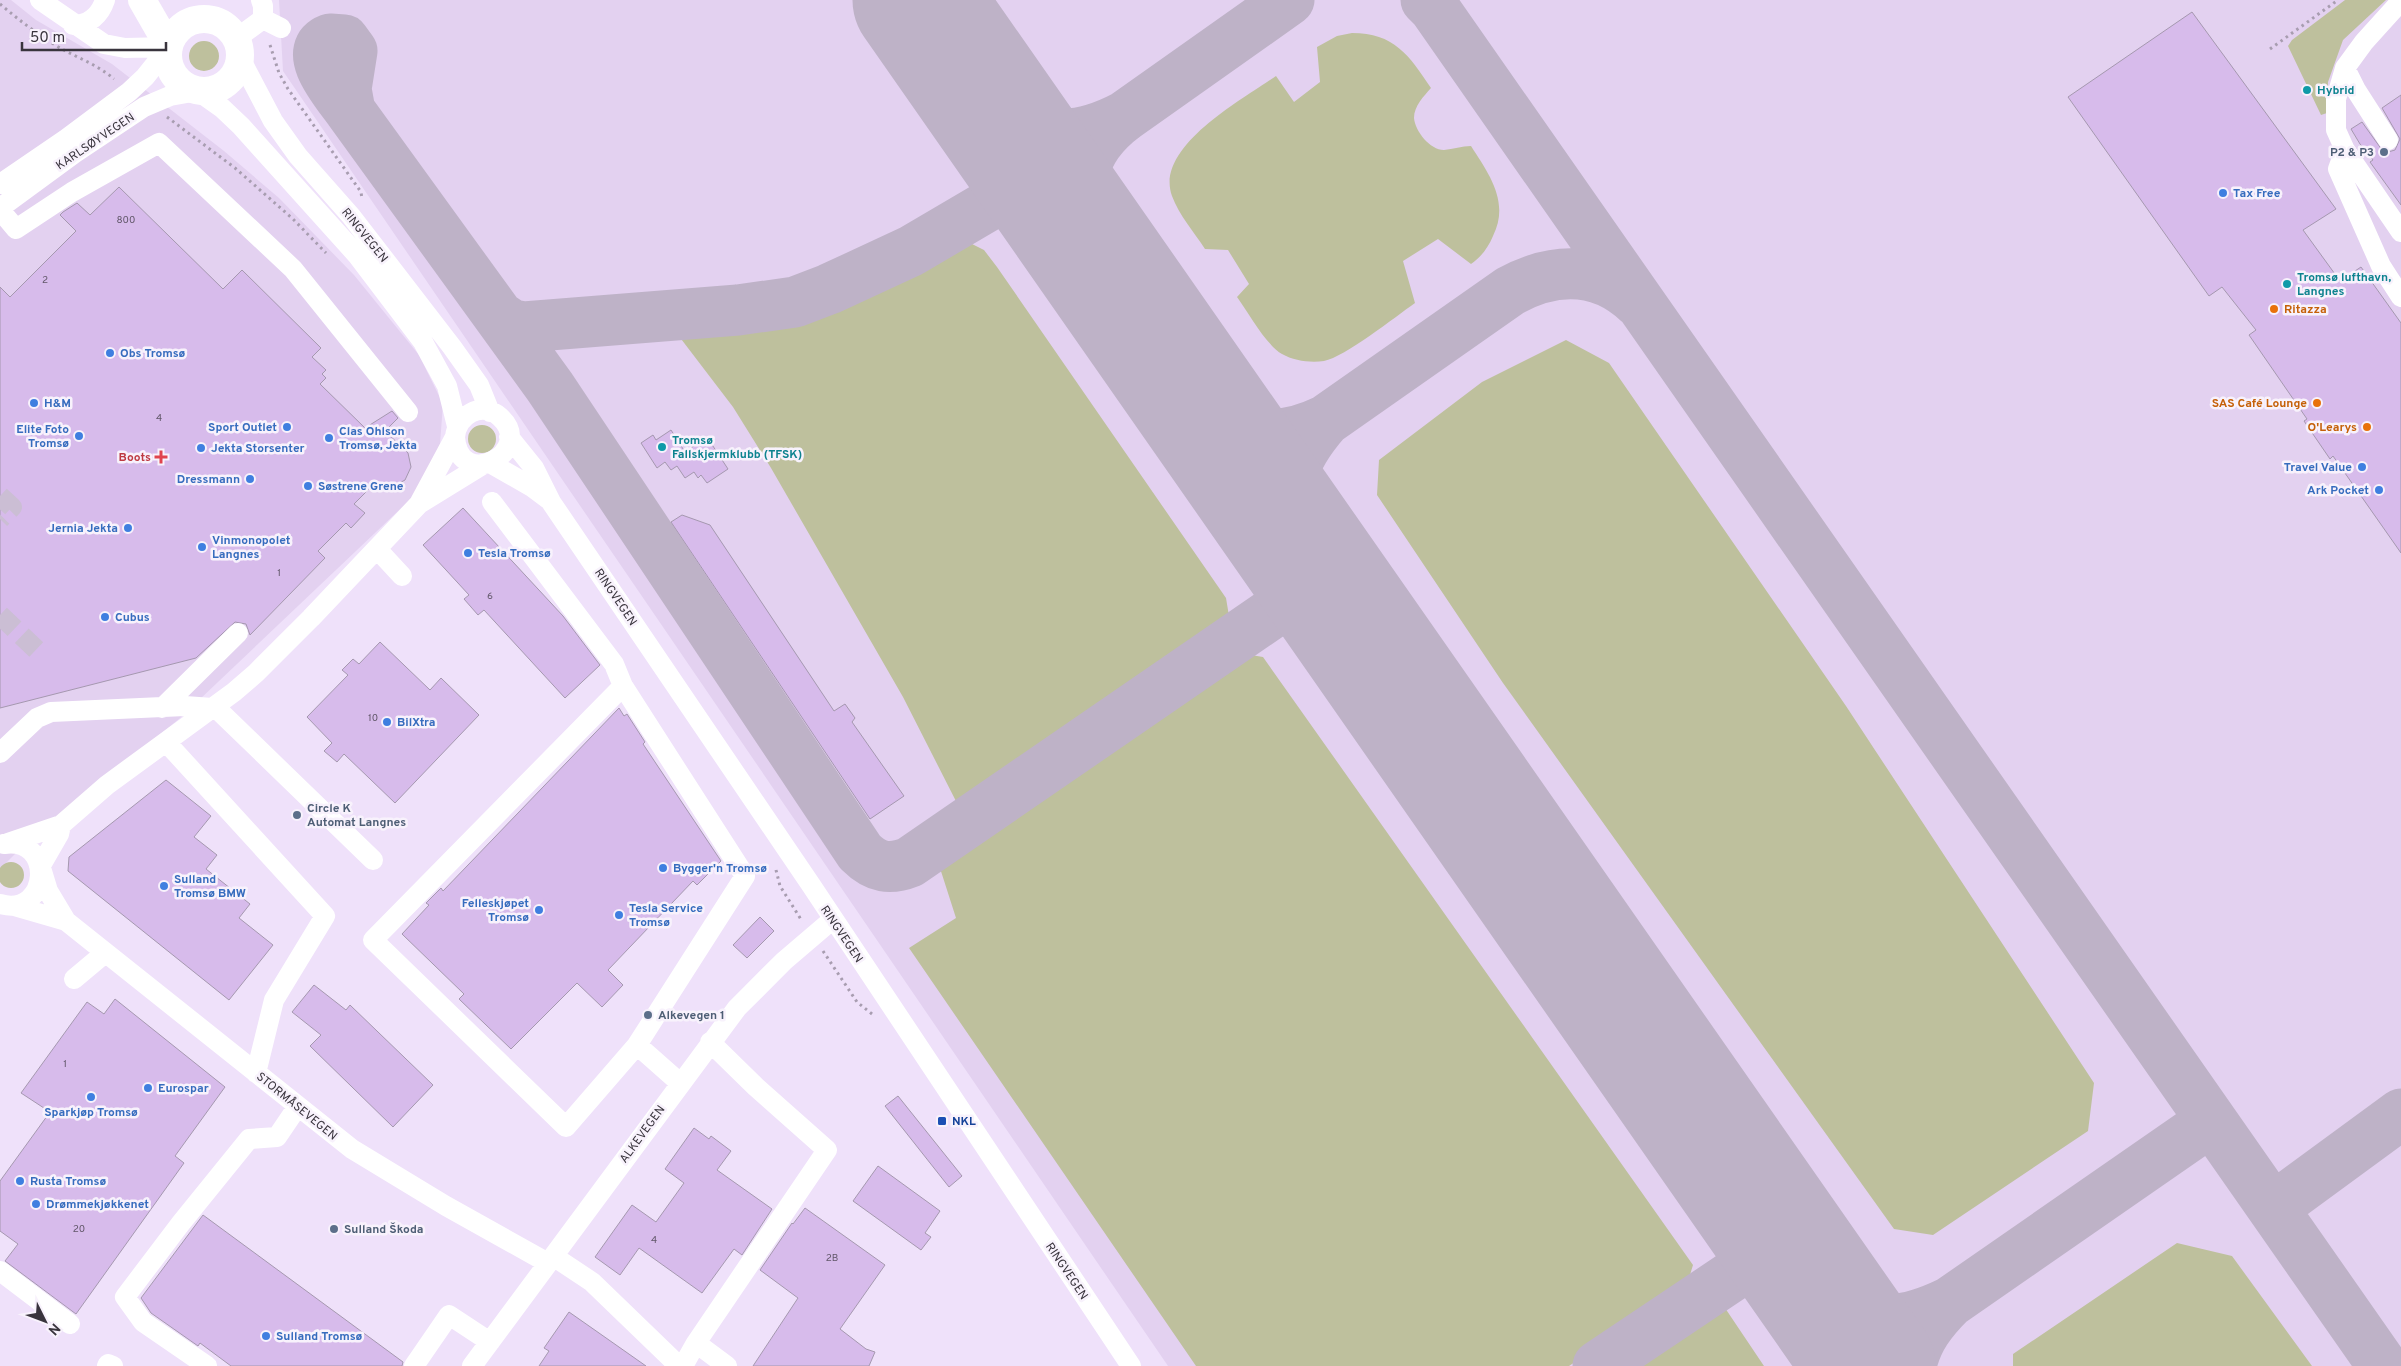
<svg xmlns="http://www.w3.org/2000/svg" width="2401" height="1366" viewBox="0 0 2401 1366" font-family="Overpass,sans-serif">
<rect width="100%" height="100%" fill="#efe1fa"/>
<path fill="#e3d1f0" d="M0,0H11L36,20L112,64L224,151L279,198L354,275L419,355L443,404L440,444L415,495L179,719L31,838L0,869Z
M279,0H2401V1366H1168L283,71Z"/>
<path fill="#bec09d" d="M2345,0H2386L2343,40L2328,82L2327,113L2321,115L2288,46L2292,40Z
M1352,33C1394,33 1409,55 1431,88C1424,96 1414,106 1414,118C1415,131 1430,150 1444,150C1453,149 1462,146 1471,146C1489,174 1510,202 1493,236C1488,248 1481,257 1471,264L1438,239L1403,261L1415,303C1395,317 1345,357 1324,361C1311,363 1294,361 1282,354C1266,345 1248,312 1237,297L1249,284L1228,250L1205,249C1194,232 1179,215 1172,196C1154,147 1243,99 1276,76L1294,102L1320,82L1317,47L1337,36Z
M189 56a15 15 0 1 1 30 0a15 15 0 1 1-30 0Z
M972,244L984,250L997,267L1226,598L1229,616L1219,633L961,811L903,697L771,468L733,407L675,331C716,327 760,327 800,317C852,303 910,271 956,245Z
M1566,340L1609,363L1846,706L2094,1083L2088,1131L1933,1235L1894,1229L1503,683L1377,495L1379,460L1482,382Z
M468 439a14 14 0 1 1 28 0a14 14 0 1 1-28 0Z
M1245,654L1263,657L1693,1265L1686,1288L1569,1366H1196L909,948L956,918L939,865Z
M-2 875a13 13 0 1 1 26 0a13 13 0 1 1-26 0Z
M2177,1243L2232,1256L2312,1366H2013V1354Z
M1723,1305L1764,1366H1633Z"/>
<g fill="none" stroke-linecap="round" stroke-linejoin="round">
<path stroke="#beb2c7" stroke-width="51" d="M1426,0L1434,8L2383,1366
M980,90C1027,138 1066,147 1125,116
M350,111L346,89L352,51L344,40L330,39C299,51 339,95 350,111L550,387L860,852C876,868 890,870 910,862L1278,609C1311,599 1327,603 1353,624
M1091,249C1075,194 1075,153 1125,116L1289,0
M500,317L512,325L524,327L738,310L795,302L829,289L911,251L991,204L1010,197H1028L1044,201L1072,222
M1196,399C1238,437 1274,445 1326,420L1510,291C1554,267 1600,266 1638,302
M1302,552C1283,493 1285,467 1326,420
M2273,1208L2401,1114
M1756,1260L1766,1235L1765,1216
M1813,1283C1864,1324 1890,1331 1950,1302L2211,1121
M1598,1366L1756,1260C1779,1257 1786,1261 1805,1272
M1911,1366C1917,1339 1931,1321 1950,1302"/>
<path stroke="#beb2c7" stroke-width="129" d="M917,0L1871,1366"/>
</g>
<path fill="#d7bbeb" stroke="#a598af" d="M2192,12L2336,209L2303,230L2340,281L2361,267L2401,323V553L2333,456L2330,459L2304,421L2307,419L2249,335L2256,330L2222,287L2209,296L2068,97Z
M2401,95V205L2370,162L2373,160L2360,144L2351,129L2362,122L2382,150L2388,152L2395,150L2400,139L2382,108Z
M119,187L223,289L242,270L321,348L312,357L326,370L322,374L326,378L320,384L365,428L392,411L398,418L385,431L408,453L411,467L405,480L392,487L373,485L354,504L365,513L351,528L346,523L318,551L325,558L250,635L246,624L235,622L196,658L0,708V287L10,297L76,231L60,215L63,212L77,203L90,215Z
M671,430L685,452L707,437L728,469L707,483L701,475L698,478L694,472L685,478L677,466L671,470L665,462L657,468L641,443L653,435L656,440Z
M463,508L563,616L600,665L565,698L484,610L478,615L464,599L469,595L423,545Z
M682,515L710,525L834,711L845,704L855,718L852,722L904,796L870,819L671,522Z
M380,642L430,690L441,678L479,715L395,803L344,754L337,762L324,751L332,743L307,717L348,675L342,670L353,659L359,664Z
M619,708L624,716L627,714L645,742L643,744L721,861L697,885L693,881L608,970L623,985L602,1007L577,983L511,1049L459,999L464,994L402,934L429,905L426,903L441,888L443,891Z
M166,780L211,816L194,837L217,855L206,869L250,904L239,918L273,945L229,1000L68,871L69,857Z
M760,917L774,931L747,958L733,945Z
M314,985L346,1010L350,1005L433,1085L393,1127L310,1046L321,1035L292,1012Z
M115,999L225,1087L175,1156L184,1163L76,1314L5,1261L18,1244L0,1231V1181L50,1112L21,1093L87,1002L104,1014Z
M898,1096L962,1176L949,1187L885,1106Z
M694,1128L709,1139L711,1136L731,1151L717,1170L772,1209L742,1255L734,1249L702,1293L639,1248L620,1275L595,1257L632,1205L656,1222L684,1183L665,1169Z
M878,1166L940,1211L925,1233L931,1237L921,1250L853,1201Z
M805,1208L885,1265L840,1329L866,1349L875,1352L869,1366H753L798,1298L760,1270L792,1223L793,1224Z
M203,1215L403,1362L402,1366H231L200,1343L198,1346L151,1313L141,1298Z
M569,1312L599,1333L646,1366H539L549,1351L544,1348Z"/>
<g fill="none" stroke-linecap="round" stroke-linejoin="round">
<path stroke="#cbbed4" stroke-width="20" stroke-dasharray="20 10" stroke-linecap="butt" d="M0,496L12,507L0,519
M0,615L39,652"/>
<path stroke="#a89db0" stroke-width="3" stroke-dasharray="2.5 4" stroke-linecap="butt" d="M0,4C19,20 38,35 60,48C78,58 98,65 114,79
M270,45L279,73L288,89L361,192L362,199
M2270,49L2338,0
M167,117L235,168L293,219L326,253
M776,870L780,886L802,921
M823,951L857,1002L872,1014"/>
<path stroke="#fff" stroke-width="20" d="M40,0L104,44L125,48L169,47
M2401,1L2364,42L2345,68L2336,99V130L2345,150L2401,232
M263,19L281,28
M73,25C89,25 100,15 105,0
M237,38L263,19V6L261,0
M240,58L273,121L298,156L351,216L452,347L479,385L490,412
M2345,68L2356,90L2388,140
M2345,150L2338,169L2381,266L2401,297
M0,184L66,139L129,92L145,77L169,47
M0,208L75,153L144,107L170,96L198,91L222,108L241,126L357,255L423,342L447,386L457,426
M0,210L16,229L72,192L159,143L293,269L408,412
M509,437L534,468L551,502L811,885L1131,1366
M490,463L532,487L548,499
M420,502L455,437C457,416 481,400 500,417C537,451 459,493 455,437
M492,502L614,664L623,686L745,876L637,1045L680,1083
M377,549L402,576
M623,686L373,940L566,1127L637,1045
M215,707L373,860
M162,708L238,633
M166,742L325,916L274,1000L256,1073
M0,753L37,718L51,712L185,706L212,708
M8,843L61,825L107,785L234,692L256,673L311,618L419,504L484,464
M40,867L59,834L61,825
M41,868L48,891L66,921L352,1149L446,1206L548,1263
M0,904C50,918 55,836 4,844
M14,906L66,921
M74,979L105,953
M553,1256L592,1282L679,1366
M0,1271L70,1324
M696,1343L727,1366
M107,1366L108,1364L113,1366
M207,1366L143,1322L125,1297L181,1223L249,1139L277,1137L298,1106
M414,1366L449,1315L490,1342
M472,1366L737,1008L784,961L832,920
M683,1366L696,1343L827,1150L756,1087L710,1042"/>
<path stroke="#fff" stroke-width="28" d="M142,0L169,47
M168 55a36 36 0 1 1 72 0a36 36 0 1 1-72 0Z"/>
</g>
<g fill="#0f9aa8" stroke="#f8f2fc" stroke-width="2">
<circle cx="2307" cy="90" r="5"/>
<circle cx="2287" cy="284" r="5"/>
<circle cx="662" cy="447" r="5"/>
</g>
<g fill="#5c6f8a" stroke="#f8f2fc" stroke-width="2">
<circle cx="2384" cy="152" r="5"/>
<circle cx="297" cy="815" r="5"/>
<circle cx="648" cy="1015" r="5"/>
<circle cx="334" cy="1229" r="5"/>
</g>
<g fill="#3f7fe0" stroke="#f8f2fc" stroke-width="2">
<circle cx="2223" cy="193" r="5"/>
<circle cx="110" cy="353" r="5"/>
<circle cx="34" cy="403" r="5"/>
<circle cx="287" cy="427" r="5"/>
<circle cx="79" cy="436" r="5"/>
<circle cx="329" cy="438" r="5"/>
<circle cx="201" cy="448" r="5"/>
<circle cx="2362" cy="467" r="5"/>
<circle cx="250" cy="479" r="5"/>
<circle cx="308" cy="486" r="5"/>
<circle cx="2379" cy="490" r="5"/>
<circle cx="128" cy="528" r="5"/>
<circle cx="202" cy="547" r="5"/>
<circle cx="468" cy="553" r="5"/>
<circle cx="105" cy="617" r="5"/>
<circle cx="387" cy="722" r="5"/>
<circle cx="663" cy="868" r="5"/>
<circle cx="164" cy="886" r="5"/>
<circle cx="539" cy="910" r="5"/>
<circle cx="619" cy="915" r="5"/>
<circle cx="148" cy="1088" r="5"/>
<circle cx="91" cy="1097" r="5"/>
<circle cx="20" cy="1181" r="5"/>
<circle cx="36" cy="1204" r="5"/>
<circle cx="266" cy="1336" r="5"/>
</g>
<g fill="#e8710a" stroke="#f8f2fc" stroke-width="2">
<circle cx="2274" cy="309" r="5"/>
<circle cx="2317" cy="403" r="5"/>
<circle cx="2367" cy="427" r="5"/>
</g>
<path fill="#e0444e" stroke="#f8f2fc" stroke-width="2" d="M158.5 449.5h5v5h5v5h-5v5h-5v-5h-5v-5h5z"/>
<rect fill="#1a4fb4" stroke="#f8f2fc" stroke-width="2" x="937" y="1116" width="10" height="10" rx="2.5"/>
<g text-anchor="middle" stroke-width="5" stroke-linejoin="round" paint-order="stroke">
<g font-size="10" fill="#605668">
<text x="126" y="223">800</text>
<text x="45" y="283">2</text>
<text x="159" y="421">4</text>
<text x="279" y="576">1</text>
<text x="490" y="599">6</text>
<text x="373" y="721">10</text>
<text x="65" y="1067">1</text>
<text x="79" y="1232">20</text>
<text x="654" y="1243">4</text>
<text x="832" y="1261">2B</text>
</g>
<g font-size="12" font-weight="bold" fill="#0d838f" stroke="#f8f2fc" text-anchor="start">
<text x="2317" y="94">Hybrid</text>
<text x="2297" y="281">Tromsø lufthavn,<tspan x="2297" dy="14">Langnes</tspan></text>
<text x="672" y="444">Tromsø<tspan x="672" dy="14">Fallskjermklubb (TFSK)</tspan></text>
</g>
<g font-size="12" fill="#39343d" stroke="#f8f2fc">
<text transform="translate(95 141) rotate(-34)" y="4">KARLSØYVEGEN</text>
<text transform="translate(365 235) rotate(51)" y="4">RINGVEGEN</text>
<text transform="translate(616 597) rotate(56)" y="4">RINGVEGEN</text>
<text transform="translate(842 934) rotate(56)" y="4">RINGVEGEN</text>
<text transform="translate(297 1106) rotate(39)" y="4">STORMÅSEVEGEN</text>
<text transform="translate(642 1134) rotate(-54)" y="4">ALKEVEGEN</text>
<text transform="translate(1067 1271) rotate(56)" y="4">RINGVEGEN</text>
</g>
<g font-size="12" font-weight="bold" fill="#4e5e75" stroke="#f8f2fc" text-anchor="start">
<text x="2374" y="156" text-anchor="end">P2 &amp; P3</text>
<text x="307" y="812">Circle K<tspan x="307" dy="14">Automat Langnes</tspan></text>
<text x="658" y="1019">Alkevegen 1</text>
<text x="344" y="1233">Sulland Škoda</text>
</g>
<g font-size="12" font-weight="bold" fill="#366cbe" stroke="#f8f2fc" text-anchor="start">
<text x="2233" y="197">Tax Free</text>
<text x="120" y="357">Obs Tromsø</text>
<text x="44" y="407">H&amp;M</text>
<text x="277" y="431" text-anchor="end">Sport Outlet</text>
<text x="69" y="433" text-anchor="end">Elite Foto<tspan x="69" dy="14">Tromsø</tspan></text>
<text x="339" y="435">Clas Ohlson<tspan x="339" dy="14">Tromsø, Jekta</tspan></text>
<text x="211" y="452">Jekta Storsenter</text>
<text x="2352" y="471" text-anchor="end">Travel Value</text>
<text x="240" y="483" text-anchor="end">Dressmann</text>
<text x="318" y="490">Søstrene Grene</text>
<text x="2369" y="494" text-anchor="end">Ark Pocket</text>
<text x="118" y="532" text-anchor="end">Jernia Jekta</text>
<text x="212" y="544">Vinmonopolet<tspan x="212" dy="14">Langnes</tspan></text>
<text x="478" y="557">Tesla Tromsø</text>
<text x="115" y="621">Cubus</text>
<text x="397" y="726">BilXtra</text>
<text x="673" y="872">Bygger'n Tromsø</text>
<text x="174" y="883">Sulland<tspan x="174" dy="14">Tromsø BMW</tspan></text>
<text x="529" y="907" text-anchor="end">Felleskjøpet<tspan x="529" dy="14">Tromsø</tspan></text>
<text x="629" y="912">Tesla Service<tspan x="629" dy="14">Tromsø</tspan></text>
<text x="158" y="1092">Eurospar</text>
<text x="91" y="1116" text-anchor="middle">Sparkjøp Tromsø</text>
<text x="30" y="1185">Rusta Tromsø</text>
<text x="46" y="1208">Drømmekjøkkenet</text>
<text x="276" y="1340">Sulland Tromsø</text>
</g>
<g font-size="12" font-weight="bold" fill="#c56008" stroke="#f8f2fc" text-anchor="end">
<text x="2284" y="313" text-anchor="start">Ritazza</text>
<text x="2307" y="407">SAS Café Lounge</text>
<text x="2357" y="431">O'Learys</text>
</g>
<g font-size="12" font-weight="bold" fill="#be3a42" stroke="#f8f2fc" text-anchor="end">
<text x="151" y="461">Boots</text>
</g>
<g font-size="12" font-weight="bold" fill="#164399" stroke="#f8f2fc" text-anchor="start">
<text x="952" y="1125">NKL</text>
</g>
</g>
<g transform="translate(45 1321) rotate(132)" stroke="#f8f2fc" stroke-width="4" paint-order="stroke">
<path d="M0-4L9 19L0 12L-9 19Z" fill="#39343d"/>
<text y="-8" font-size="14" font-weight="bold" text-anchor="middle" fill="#39343d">N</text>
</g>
<path d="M22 42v8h144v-8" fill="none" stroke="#39343d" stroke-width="2.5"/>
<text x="30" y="42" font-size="15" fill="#39343d" stroke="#f8f2fc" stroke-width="4" paint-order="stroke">50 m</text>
</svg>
